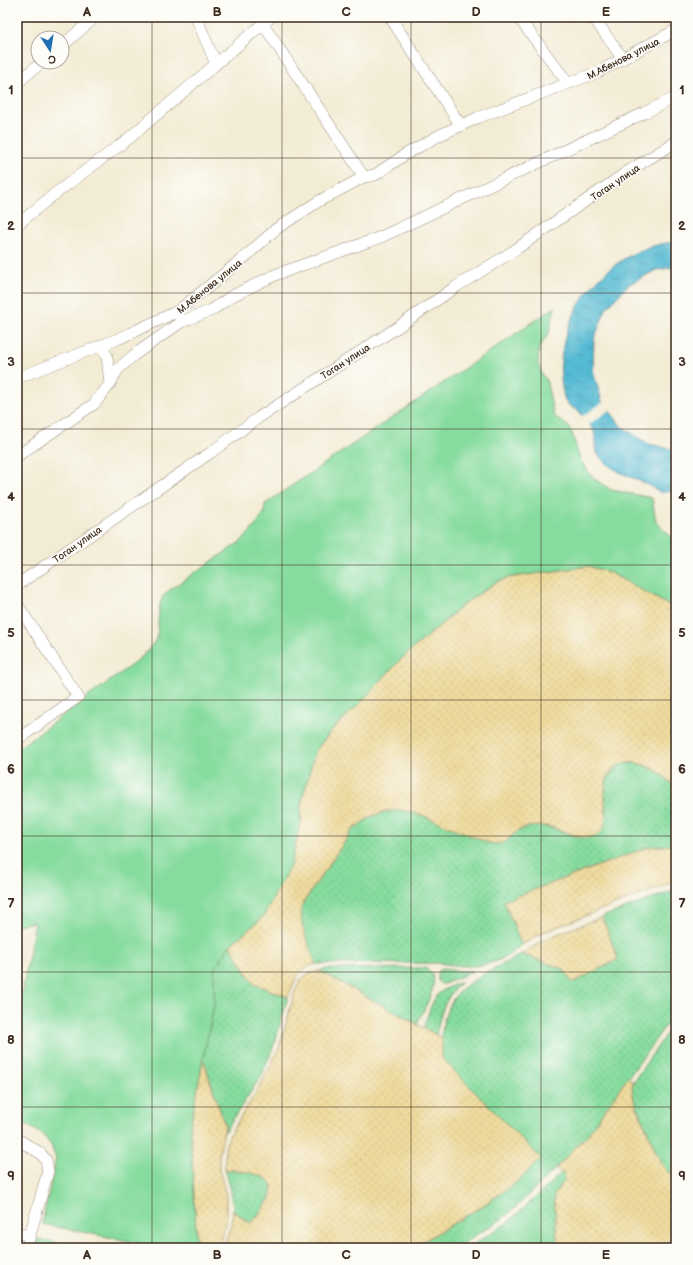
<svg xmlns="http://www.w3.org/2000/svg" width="693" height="1265" viewBox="0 0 693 1265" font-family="'Balsamiq Sans',sans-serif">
<defs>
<pattern id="grass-dots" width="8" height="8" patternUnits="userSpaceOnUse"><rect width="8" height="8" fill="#86dc9f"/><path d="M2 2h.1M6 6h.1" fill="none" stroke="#75bd88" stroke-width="1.8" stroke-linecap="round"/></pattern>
<pattern id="sand-dots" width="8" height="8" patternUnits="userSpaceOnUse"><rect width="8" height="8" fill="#eeda9e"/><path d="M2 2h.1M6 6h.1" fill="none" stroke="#cdbb88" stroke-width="1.8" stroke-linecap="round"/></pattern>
<pattern id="water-ripples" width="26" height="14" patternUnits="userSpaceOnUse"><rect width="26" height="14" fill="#55bad3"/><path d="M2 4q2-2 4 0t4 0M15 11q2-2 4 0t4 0" fill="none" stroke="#4897ab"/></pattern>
</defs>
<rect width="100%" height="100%" fill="#fdfcf7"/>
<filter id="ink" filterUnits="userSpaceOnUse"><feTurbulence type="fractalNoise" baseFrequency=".025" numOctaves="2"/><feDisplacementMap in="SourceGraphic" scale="8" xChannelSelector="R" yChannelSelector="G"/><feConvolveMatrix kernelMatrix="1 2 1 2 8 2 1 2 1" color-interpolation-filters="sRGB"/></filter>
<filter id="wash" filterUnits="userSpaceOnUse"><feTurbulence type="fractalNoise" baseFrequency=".012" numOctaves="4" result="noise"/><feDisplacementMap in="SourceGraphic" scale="16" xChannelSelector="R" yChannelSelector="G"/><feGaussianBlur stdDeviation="0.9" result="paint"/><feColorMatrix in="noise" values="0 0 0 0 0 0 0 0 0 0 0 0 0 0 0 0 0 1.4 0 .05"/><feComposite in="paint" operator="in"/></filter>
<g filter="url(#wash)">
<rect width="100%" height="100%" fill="#f3ecd5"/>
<path fill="url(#grass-dots)" stroke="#60835e" d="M621,763C647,762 659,770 676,789V845L649,847L504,901L522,945C510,955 497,963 481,965C466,968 451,964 436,963C396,963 356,964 316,964C310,946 296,922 303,903L353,829L370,817L387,811L400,810L417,813L489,843C508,846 505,839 518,831C537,820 559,830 578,837L606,815C604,794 602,777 621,763Z
M676,890V1011L588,1134L580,1144L518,1205L502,1219L455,1248H412L482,1206L513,1185L442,1058C440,1038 442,1015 454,998C465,981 504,964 522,954L564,969L572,983L618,959L602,917Z
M230,945L254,984L288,997L275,1042L263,1073L224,1133L225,1126L203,1059L214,1004V970Z
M424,968C447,973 422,1012 417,1024L319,971L327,969Z
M443,969L460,971H473L442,985L438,981L437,973L439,970Z
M461,982C444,999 441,1012 436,1035L424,1028C426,1020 432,999 439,993C445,988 454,985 461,982Z
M674,1027H676V1177L667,1171L660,1161L634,1100L632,1090L633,1082L669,1030Z
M225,1169C240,1171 281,1172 270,1197C267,1205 259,1213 254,1220L251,1223L247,1221L233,1211L231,1190Z
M561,1173H564C567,1179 565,1182 560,1186L558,1248H467L507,1223L533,1200Z"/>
<path fill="url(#sand-dots)" stroke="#94825e" d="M588,566L609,572L676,609V789C663,774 655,767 636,763C628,762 621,763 616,767C594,783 614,822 600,833C585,846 561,827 545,826C536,826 526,826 518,831C505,840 507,846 489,843L417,813L400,810L387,811L370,817L353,829L303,903C296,922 310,946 316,964C297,968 295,982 288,997L254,984L230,945L263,917L301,820V804L315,751L332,730L358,705L401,659L465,603L498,581L512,577Z
M676,845V881L541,933L522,945L504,901L649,847Z
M602,917L618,959L572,983L564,969L522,954L547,938Z
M319,971L442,1038V1058L446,1063L541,1159L513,1185L482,1206L412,1248H223L231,1224L233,1211L247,1221L251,1223C257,1218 262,1210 267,1203C288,1173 243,1172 225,1169V1152L226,1144L230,1134L259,1088L279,1049L295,991L302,978L308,974Z
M203,1059L225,1126L219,1157V1169L226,1195V1220L218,1248H197L190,1126Z
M628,1077L633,1082L632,1090L634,1100L660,1161L667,1171L676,1177V1236L655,1248H558L554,1197C557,1186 568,1183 564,1173H561L556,1168L588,1134Z"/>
<path fill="#86dc9f" stroke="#60835e" d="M555,307L549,333L539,348L538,363L542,375L546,379L554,416L568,426L572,433L580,460L593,478L611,490L652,498L656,522L676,541V609L609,572L588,566L512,577L498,581L465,603L401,659L358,705L332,730L315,751L301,804V820L291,864L263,917L230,945L214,970V1004L190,1126L197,1248H164L42,1224L56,1159L51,1145L43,1135L17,1119V1022L35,922L17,925V749L133,664L146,653L157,638L159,607L163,596L171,589L243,540L256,525L264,513L265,504Z
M34,1238L82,1248H32Z"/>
<path fill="url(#water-ripples)" stroke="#487278" d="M676,242V267L656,270L628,285L606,309L594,339L593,371L602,401L622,427L649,444L676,450V496C671,491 668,490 661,493C657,490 653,487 648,485C631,476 608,471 597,453C593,447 597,439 594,432C592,426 586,420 582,415C577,407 567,409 564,397C546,325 603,247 676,242Z"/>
<path fill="#f3ecd5" d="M605,401L611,409L587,426L581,417Z"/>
</g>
<g filter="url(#ink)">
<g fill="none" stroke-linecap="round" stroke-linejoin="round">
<defs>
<path id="minor" d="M196,17L216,64
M390,17L461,126
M518,17L568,83
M593,17L623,59
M263,24L364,177
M62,46L95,17
M17,83L42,62
M17,225L52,196L128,139L271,17
M181,322L212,310L232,296L275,275L381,237L644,113L676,97
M102,346L107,356L110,384
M17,378L118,339L178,311L246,256L276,229L319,201L364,177L375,175L406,154L440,135L477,118L598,72L676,30
M17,456L94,404L110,384L118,369L134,355L181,322L179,316
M17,585L210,453L258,418L398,327L457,286L512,252L630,170L676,142
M17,604L78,697L21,737L17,733
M17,1139L40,1153L46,1160L48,1171L30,1235
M17,1233L30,1235L27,1248"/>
</defs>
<use href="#minor" stroke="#978b7a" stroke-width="12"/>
<use href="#minor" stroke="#fff" stroke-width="11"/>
</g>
</g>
<path fill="none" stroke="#3b2a1e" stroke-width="1" stroke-opacity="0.55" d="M152,17V1248M282,17V1248M411,17V1248M541,17V1248M17,158H676M17,293H676M17,429H676M17,565H676M17,700H676M17,836H676M17,972H676M17,1107H676"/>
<g text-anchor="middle" stroke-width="3.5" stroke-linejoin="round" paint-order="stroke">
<g font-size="10" fill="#3b2a1e" stroke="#fdfcf7">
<text transform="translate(623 58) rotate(-27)" y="4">М.Абенова улица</text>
<text transform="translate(615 182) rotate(-34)" y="4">Тоган улица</text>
<text transform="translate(209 286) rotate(-39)" y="4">М.Абенова улица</text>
<text transform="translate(345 361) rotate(-33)" y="4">Тоган улица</text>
<text transform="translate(77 544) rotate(-35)" y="4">Тоган улица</text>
</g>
</g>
<rect width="693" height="1265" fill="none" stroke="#fdfcf7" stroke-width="44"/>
<g transform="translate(50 50) rotate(168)"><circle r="19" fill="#fdfcf7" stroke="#afa8a0"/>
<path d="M0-3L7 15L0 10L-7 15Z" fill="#1f6fb2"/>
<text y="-6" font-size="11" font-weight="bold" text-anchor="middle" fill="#3b2a1e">С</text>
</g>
<rect x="22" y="22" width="649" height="1221" fill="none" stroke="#3b2a1e" stroke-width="1.5"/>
<g font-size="13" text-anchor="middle" font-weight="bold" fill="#3b2a1e">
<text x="87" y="16">A</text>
<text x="217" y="16">B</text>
<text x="346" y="16">C</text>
<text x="476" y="16">D</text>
<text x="606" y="16">E</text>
<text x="11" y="94">1</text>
<text x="682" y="94">1</text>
<text x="11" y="230">2</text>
<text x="682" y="230">2</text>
<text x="11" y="366">3</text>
<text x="682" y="366">3</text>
<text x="11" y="501">4</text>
<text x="682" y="501">4</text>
<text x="11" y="637">5</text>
<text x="682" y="637">5</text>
<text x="11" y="773">6</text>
<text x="682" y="773">6</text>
<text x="11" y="908">7</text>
<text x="682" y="908">7</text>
<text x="11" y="1044">8</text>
<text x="682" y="1044">8</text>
<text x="11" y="1180">9</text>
<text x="682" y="1180">9</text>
<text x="87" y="1259">A</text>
<text x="217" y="1259">B</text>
<text x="346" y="1259">C</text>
<text x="476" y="1259">D</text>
<text x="606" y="1259">E</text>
</g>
</svg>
